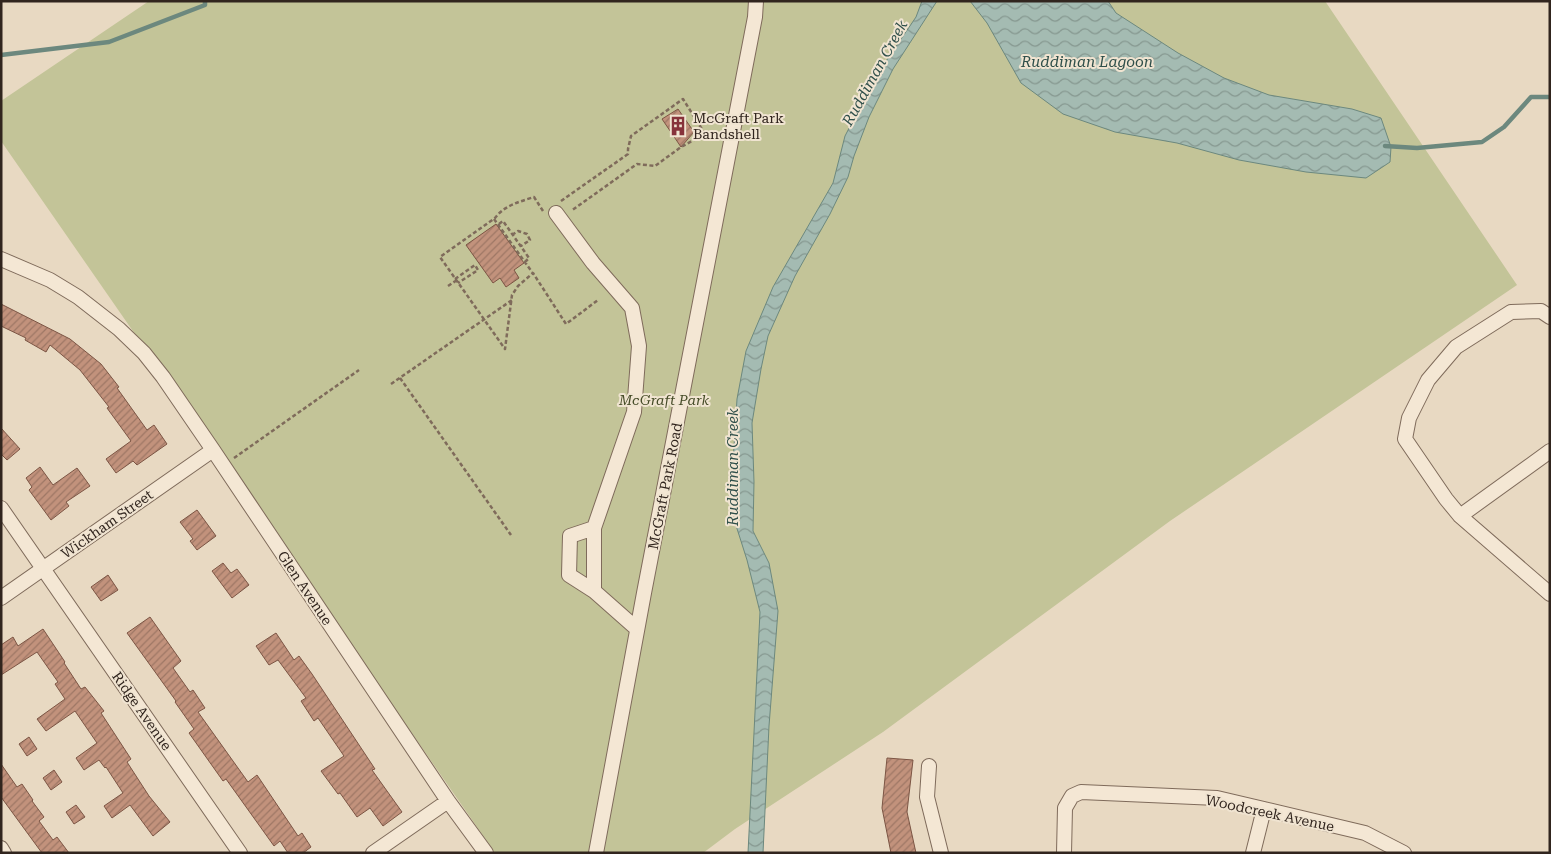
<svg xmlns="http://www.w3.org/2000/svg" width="1551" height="854" viewBox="0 0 1551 854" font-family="'Roboto Serif',serif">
<defs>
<pattern id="water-waves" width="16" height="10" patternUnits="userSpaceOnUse" patternTransform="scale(1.25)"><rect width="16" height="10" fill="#a4bbb2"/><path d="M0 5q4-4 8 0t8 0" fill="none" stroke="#869890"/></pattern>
<pattern id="building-hatch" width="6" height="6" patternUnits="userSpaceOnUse" patternTransform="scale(1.25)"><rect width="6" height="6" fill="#c2927c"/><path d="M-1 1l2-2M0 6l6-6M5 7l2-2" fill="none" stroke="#9e7765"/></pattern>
</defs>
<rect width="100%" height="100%" fill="#e8d9c2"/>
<path fill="#c3c498" d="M149,1H1325L1517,285L1170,521L883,732L735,829L703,853H495L1,141V101Z"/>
<path fill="url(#water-waves)" stroke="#6c887e" d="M922,1H937L893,69L869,117L854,156L848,177L830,214L795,276L768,336L761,369L752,423L754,482L753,531L769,563L778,611L769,726L763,853H748L760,612L747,560L733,516V462L737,399L746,351L773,287L833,183L845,136L876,76L916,17Z
M970,1H1108L1116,13L1178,53L1224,78L1269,95L1352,109L1381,118L1391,147L1390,162L1366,178L1306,172L1239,160L1177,143L1115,132L1063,114L1021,83L987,23Z"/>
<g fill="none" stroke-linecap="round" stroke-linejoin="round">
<path stroke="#6c887e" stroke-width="4.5" d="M1,55L109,42L205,5V1
M1385,146L1417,148L1482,142L1504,127L1531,97H1550"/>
</g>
<path fill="url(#building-hatch)" stroke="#7c5544" d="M678,109L694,132L681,147L662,119Z
M496,224L524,263L514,270L519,278L506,287L500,278L493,283L466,245Z
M1,304L70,339L101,364L119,387L117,388L147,430L154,425L167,444L137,465L133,461L116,473L106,459L131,441L107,408L109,407L80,370L50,345L46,352L25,340L26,338L1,326Z
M1,428L20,449L7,460L1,454Z
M40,467L53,485L77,468L90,486L66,502L69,506L51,520L29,490L32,487L26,478Z
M197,510L216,536L197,550L190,541L193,539L180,522Z
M223,563L231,573L237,569L249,585L232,598L212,571Z
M108,575L118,590L101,601L91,587Z
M150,617L181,661L173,668L190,692L193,690L205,708L198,712L248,782L257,775L298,836L302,833L311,847L303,853H288L280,841L274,846L226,779L223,781L189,733L194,729L175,702L176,701L127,633Z
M43,629L65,662L64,663L81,689L85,687L104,711L101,713L131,759L127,762L149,796L170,822L153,836L130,805L112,818L104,806L123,793L106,767L105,768L99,760L84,770L76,758L97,743L75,711L46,731L37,719L65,699L55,684L58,682L37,652L1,675V645L13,637L18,646Z
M276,633L294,660L299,656L312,674L375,769L372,770L402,812L383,826L370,808L357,817L340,793L338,794L321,771L344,756L318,718L314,721L301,701L306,698L278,660L269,665L256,646Z
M29,737L37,749L27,756L19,744Z
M887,758L913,760L907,812L916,853H891L882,808Z
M1,764L17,787L22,784L33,800L32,801L44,817L39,821L53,840L57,837L69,853H42L1,797Z
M54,770L62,782L51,790L43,778Z
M76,805L85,817L74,824L66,812Z"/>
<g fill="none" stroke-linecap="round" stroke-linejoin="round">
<defs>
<path id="minor" d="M556,213L593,263L632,308L639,346L634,412L594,528V591L637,629
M1,259L50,280L78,297L119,329L144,353L163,377L213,450L448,801L486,853
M1550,451L1460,516L1550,594
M1,508L240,853
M1460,516L1446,499L1405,439L1409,418L1428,380L1456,347L1511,312L1541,311L1550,317
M594,528L570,536L569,575L594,591
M1,598L213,450
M929,766L927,797L941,853
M1,848L4,853
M373,853L448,801
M596,853L644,593L755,17L756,1
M1064,853L1065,808L1072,796L1081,792L1217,798L1365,833L1404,853
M1253,853L1264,809"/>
</defs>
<use href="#minor" stroke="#7f6b5b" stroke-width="16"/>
<path stroke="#7f6b5b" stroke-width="2.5" stroke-dasharray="4 2.5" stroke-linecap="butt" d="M561,201L628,154V149L631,136L683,99L705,134L681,147L655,166L637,164L571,211
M543,211L534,197C519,202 505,205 495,218L440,257L505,349L512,295L518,286L533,273L566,324L598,300
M494,219L532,272
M499,224L503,221L529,258L525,262
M512,235L518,231L527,234L530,240L521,246
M455,279L475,265L478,270L458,283
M448,286L457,280
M400,378L511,535
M391,384L512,300
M234,458L359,370"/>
<use href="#minor" stroke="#f4e7d4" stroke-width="14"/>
</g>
<defs>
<symbol id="building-bare" viewBox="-9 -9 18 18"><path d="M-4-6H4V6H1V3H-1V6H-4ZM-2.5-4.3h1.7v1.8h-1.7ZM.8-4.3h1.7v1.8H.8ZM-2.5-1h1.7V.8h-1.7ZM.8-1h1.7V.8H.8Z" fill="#87333b" stroke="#f0e4d1" stroke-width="2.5" paint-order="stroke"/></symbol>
</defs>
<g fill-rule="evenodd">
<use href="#building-bare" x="664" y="112" width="28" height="28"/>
</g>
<g text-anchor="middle" stroke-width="4" stroke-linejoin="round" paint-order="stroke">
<g font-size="14" fill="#31251e" stroke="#f0e4d1" text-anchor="start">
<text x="693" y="123">McGraft Park<tspan x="693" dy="16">Bandshell</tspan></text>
</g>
<g font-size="14" font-style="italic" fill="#454b27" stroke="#f0e4d1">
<text x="664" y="405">McGraft Park</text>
</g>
<g font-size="14" fill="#31251e" stroke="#f0e4d1">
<text transform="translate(665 486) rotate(-79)" y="5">McGraft Park Road</text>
<text transform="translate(107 524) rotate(-35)" y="5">Wickham Street</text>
<text transform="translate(305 588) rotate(56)" y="5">Glen Avenue</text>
<text transform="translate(142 711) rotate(55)" y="5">Ridge Avenue</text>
<text transform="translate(1270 813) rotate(12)" y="5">Woodcreek Avenue</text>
</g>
<g font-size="15" font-style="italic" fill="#2f4f4a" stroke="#f0e4d1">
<text x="1087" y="67">Ruddiman Lagoon</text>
<text transform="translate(875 73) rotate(-61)" y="5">Ruddiman Creek</text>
<text transform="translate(733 467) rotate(-90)" y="5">Ruddiman Creek</text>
</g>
</g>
<rect width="1551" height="854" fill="none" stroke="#31251e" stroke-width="5"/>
</svg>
